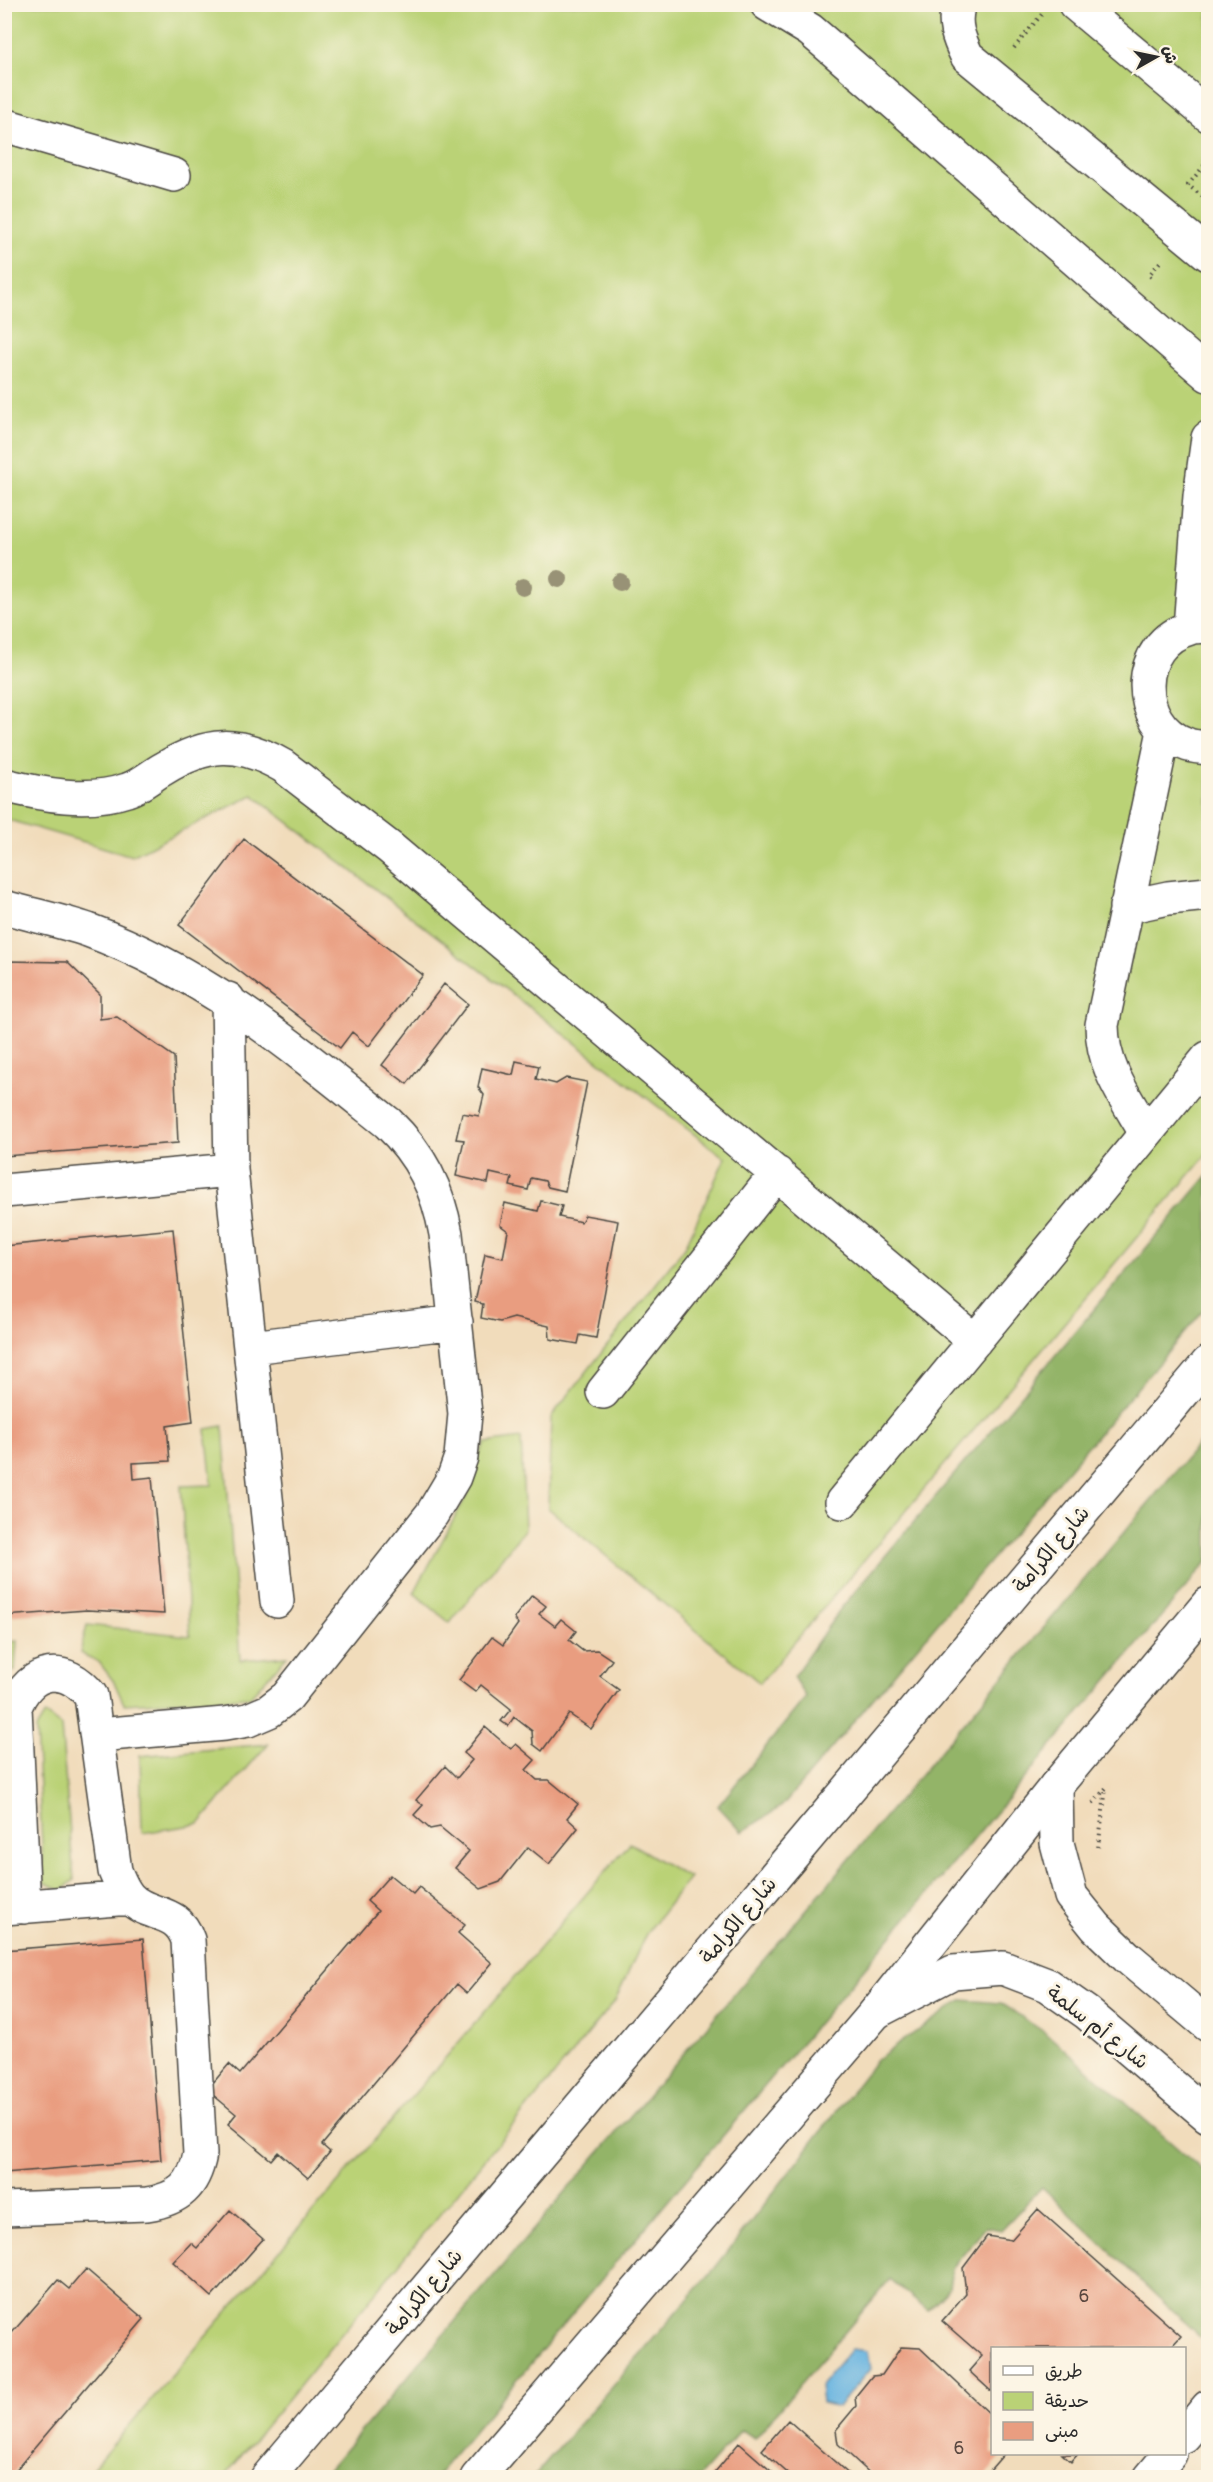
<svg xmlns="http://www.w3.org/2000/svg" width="1213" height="2482" viewBox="0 0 1213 2482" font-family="Pangolin,'Playpen Sans Arabic',sans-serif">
<rect width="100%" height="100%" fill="#fcf5e5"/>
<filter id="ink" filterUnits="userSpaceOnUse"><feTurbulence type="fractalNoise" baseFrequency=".0167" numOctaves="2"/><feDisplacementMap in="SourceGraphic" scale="12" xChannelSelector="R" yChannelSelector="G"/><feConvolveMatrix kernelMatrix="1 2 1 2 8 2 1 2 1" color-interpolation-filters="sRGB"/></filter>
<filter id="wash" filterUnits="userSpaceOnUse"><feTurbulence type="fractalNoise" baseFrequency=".008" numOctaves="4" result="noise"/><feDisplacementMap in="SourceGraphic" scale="24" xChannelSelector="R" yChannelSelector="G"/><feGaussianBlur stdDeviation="1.35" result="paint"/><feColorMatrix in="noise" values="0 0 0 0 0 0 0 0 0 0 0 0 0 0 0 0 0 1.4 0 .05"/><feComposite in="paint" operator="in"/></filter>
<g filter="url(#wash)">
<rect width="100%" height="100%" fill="#f1dcbb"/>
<path fill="#bad276" stroke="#727e50" stroke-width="1.5" d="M4,5H1208V1153L760,1683L548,1508L551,1417L685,1247L725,1158L253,795L132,856L5,819Z
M223,1426L240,1660L287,1656L250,1697L124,1704L114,1682L99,1662L80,1653L87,1625L190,1636L181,1486L212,1485L206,1429Z
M521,1438L525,1529L450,1623L414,1593L469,1491L474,1462L485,1443Z
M17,1641L15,1671L5,1672V1643Z
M45,1714L61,1726L74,1880L62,1891L44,1882L36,1729Z
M268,1744L199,1824L142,1833L140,1756Z
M630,1843L689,1878L646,1934L615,2001L224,2477H85Z"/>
<path fill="#93b467" stroke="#5f7049" stroke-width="1.5" d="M1208,1175V1305L782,1806L742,1832L718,1806L806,1697L793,1677L841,1608Z
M1208,1432V1561L435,2477H322L859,1848Z
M961,2000L1001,2003L1047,2034L1208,2175V2334L1203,2340L1042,2187L1001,2230L986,2227L952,2268L949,2288L928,2310L890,2279L755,2438L741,2430L699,2477H533L715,2268L876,2060Z"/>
<path fill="#67b4e0" stroke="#497086" stroke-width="1.5" d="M851,2349L867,2351L870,2369L838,2407L822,2403L820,2386Z"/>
<g id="blocks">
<path fill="#e99d80" d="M244,839L423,975L369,1046L352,1032L340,1048L179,925Z
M4,961L67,962L100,994V1019L117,1017L174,1057L178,1143L4,1156Z
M444,984L468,1004L407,1084L382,1065Z
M516,1061L539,1066L536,1079L556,1084L566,1078L587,1082L565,1191L548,1187L545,1181L531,1178L528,1190L510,1186L512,1178L490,1173L488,1183L456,1176L464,1140L456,1139L462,1113L479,1116L484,1095L478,1087L482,1068L513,1075Z
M541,1201L562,1206L559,1217L581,1222L585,1215L618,1221L596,1338L580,1335L578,1344L550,1339L549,1326L514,1318L500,1322L481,1318L483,1304L475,1302L485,1254L503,1258L508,1231L500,1225L505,1203L538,1211Z
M173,1229L193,1422L167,1426L170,1461L133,1463L134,1479L152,1477L164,1614L87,1610L4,1616V1246Z
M532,1595L546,1606L539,1614L555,1626L561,1619L576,1631L569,1640L583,1651L597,1650L612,1660L600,1676L619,1690L591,1729L569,1714L542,1751L533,1744L532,1731L514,1717L508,1726L501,1721L511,1709L481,1685L475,1692L459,1680L492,1637L503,1645L518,1624L514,1618Z
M485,1727L511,1749L516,1744L535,1760L526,1770L537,1780H549L578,1804L567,1818L578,1828L549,1864L528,1847L500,1882L481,1889L455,1868L469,1851L440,1827L430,1829L414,1815L423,1805L416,1800L445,1766L457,1778L472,1760L464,1753Z
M390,1875L413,1894L419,1887L465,1925L458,1933L492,1963L467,1993L457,1984L322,2145L330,2152L308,2178L278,2152L271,2160L228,2124L236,2114L207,2090L229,2064L240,2074L378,1911L367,1901Z
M143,1939L161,2160L4,2173V1950Z
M1038,2209L1181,2336L1170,2348H992V2392L969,2371L982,2356L942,2321L966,2293L963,2268L987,2236L1011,2240Z
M230,2210L263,2239L212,2297L173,2262L191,2243L197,2248Z
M86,2269L144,2319L9,2478H4V2342L58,2280L69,2289Z
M901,2347L920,2348L992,2416V2454H1004L983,2478H875L838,2444L836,2430L856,2406L855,2397L872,2376L882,2375Z
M788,2420L853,2478H793L762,2450Z
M739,2443L779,2478H710Z
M1062,2454H1078L1071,2462Z"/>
</g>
</g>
<g filter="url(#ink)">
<use href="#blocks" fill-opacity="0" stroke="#494641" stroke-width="1.5"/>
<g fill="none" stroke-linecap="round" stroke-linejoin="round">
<defs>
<path id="minor" d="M767,4L810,30L837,53L1208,375
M959,4C952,23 959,39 967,56L1208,254
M1075,4L1208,115
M4,125L174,175
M1208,626C1203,627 1195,626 1190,628C1134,643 1133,724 1186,744C1192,747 1201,747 1208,748
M1190,628L1200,496L1208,438
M4,785C43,795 88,803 127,790C140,786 152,775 163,769C207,742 238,740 283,766L390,848L975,1341
M4,907C32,915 61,921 88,930C205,973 293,1047 388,1123C421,1155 438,1189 446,1234L465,1414L461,1457L454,1477L432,1514L287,1697L269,1711L248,1720L225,1724L98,1735
M1126,907L1168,898L1208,894
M228,999L231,1170L277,1601
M1146,1133C1126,1098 1102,1067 1102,1025L1164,731
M4,1191L231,1170
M251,1347L456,1322
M603,1392L777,1173
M842,1502L1208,1058
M1056,1786L1057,1843L1071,1896L1096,1927L1127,1957L1208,2025
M4,1908L130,1898
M876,2012L953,1972L1003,1968L1047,1985L1087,2013L1208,2116
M4,2209L147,2204C179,2199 194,2186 200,2154L188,1940C177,1907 148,1918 129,1897C122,1889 119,1880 115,1871L91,1696C65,1663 31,1668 15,1707L24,1907
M1184,2436L1208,2407
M1150,2478L1170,2454"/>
<path id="major" d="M267,2478L1208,1363
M477,2478L876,2012L1056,1786L1208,1604"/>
</defs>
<use href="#minor" stroke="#494641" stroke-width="36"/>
<use href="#major" stroke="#494641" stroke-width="36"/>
<path stroke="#494641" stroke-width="4" stroke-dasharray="1.5 4.5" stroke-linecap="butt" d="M1014,48L1042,14
M1208,161L1188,185L1208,201
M1151,277L1149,275L1160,262
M1093,1803L1106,1788L1098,1848"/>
<use href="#minor" stroke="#fff" stroke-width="33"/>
<use href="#major" stroke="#fff" stroke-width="33"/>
</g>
<g fill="#989276">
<circle cx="559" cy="579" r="9"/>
<circle cx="620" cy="582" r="9"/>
<circle cx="523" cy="587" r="9"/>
</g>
</g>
<g text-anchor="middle" stroke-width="6" stroke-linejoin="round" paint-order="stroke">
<g font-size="18" fill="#5a4840">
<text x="1084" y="2302">6</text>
<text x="959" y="2454">6</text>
</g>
<g font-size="21" fill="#2b2b2b" stroke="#fcf5e5">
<text transform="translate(1051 1549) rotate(-50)" y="7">شارع الكرامة</text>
<text transform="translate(738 1920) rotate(-50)" y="7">شارع الكرامة</text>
<text transform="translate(1098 2027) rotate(38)" y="7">شارع أم سلمة</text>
<text transform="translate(424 2292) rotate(-50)" y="7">شارع الكرامة</text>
</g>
</g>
<rect width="1213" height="2482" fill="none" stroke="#fcf5e5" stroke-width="24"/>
<rect x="991" y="2347" width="195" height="108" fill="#fcf5e5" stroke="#a8a49b" stroke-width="1.5"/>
<rect x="1003" y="2366" width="30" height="9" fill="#ffffff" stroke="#a8a49b" stroke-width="1.5"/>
<text x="1045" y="2377" font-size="18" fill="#2b2b2b">طريق</text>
<rect x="1003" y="2392" width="30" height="18" fill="#bad276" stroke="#a8a49b" stroke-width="1.5"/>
<text x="1045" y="2407" font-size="18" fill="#2b2b2b">حديقة</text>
<rect x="1003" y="2422" width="30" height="18" fill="#e99d80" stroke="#a8a49b" stroke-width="1.5"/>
<text x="1045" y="2437" font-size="18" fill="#2b2b2b">مبنى</text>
<g transform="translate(1156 57) rotate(81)" stroke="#fcf5e5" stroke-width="4.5" paint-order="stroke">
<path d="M0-4.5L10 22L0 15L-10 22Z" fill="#2b2b2b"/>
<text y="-9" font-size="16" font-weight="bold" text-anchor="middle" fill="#2b2b2b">ش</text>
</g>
</svg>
